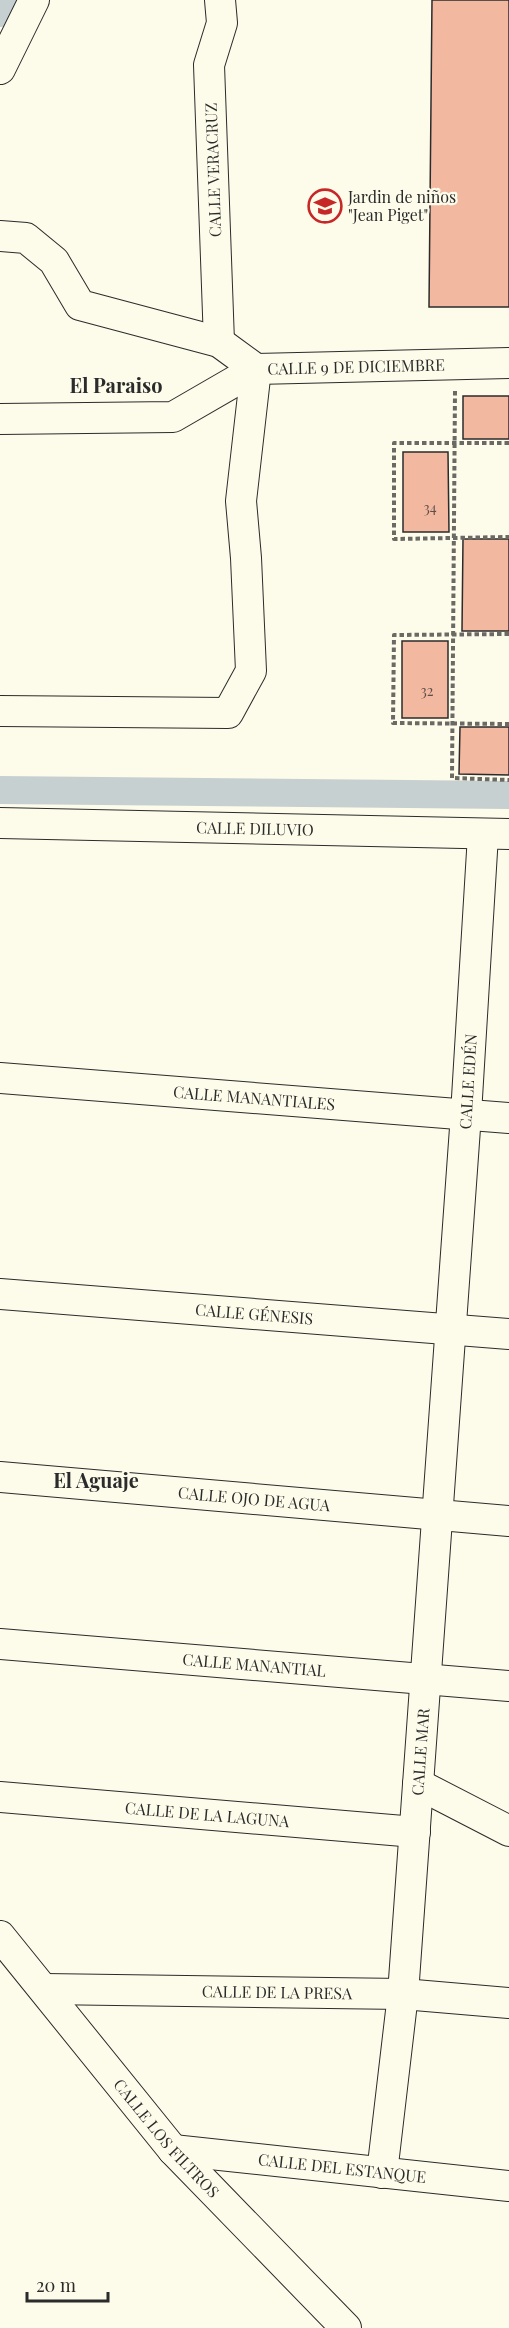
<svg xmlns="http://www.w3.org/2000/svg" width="509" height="2328" viewBox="0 0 509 2328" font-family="'Playfair Display',serif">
<rect width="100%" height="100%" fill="#fdfbea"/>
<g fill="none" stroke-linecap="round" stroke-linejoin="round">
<path stroke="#c7d0d0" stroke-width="28" d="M0,13L7,0
M0,790L509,795"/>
</g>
<path fill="#f2b8a0" stroke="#2b2b2b" stroke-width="1.5" d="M432,0H509V307H429Z
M463,396H509V439H463Z
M403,452H448L449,532H403Z
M463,539H509V631H462Z
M402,641H448V718H402Z
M460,727H509V775L459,774Z"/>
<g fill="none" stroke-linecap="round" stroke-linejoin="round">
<defs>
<g id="minor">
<path d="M0,69L34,0"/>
<path d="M0,236L26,238L54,261L80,305L219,342L256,369"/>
<path d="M219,342L209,65L222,23L220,0"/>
<path id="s1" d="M0,419L173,417L256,369L509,363"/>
<path d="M0,711L228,713L251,671L246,558L241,501L256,369"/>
<path id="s2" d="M0,823L509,834"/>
<path id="s3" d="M0,1078L509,1118"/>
<path id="s4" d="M0,1294L509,1334"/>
<path id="s5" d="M0,1477L509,1521"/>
<path id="s6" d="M0,1644L509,1686"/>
<path d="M418,1784L509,1831"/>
<path id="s7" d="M0,1797L415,1832"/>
<path id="s8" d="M0,1936L173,2150L346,2328"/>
<path id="s9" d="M45,1989L403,1994L509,2003"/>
<path id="s10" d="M173,2150L509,2186"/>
<path id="s11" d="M382,2173L403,1994L466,1114L483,835"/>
</g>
</defs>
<use href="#minor" stroke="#2b2b2b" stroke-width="32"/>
<path stroke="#6a6964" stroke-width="4" stroke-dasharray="4.5 3" stroke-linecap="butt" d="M455,391L452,778L509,780
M509,443H394V539L509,537
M509,634L394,635L393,723L509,724"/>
<use href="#minor" stroke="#fdfbea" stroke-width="30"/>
</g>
<defs>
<symbol id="school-ring" viewBox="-11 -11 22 22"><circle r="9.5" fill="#fdfbea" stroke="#c62828" stroke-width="1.5"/><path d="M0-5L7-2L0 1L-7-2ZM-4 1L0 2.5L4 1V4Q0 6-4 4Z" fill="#c62828"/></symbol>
</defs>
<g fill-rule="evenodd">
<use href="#school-ring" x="306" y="187" width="38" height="38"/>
</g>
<g text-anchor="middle" stroke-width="4.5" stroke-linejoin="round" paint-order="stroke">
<g font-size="14" fill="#5d4e48">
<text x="430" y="513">34</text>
<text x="427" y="696">32</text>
</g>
<g font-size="16" fill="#2b2b2b" stroke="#fdfbea">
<text transform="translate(213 170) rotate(-92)" y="6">CALLE VERACRUZ</text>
<text dy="6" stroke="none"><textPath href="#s1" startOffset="369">CALLE 9 DE DICIEMBRE</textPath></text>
<text dy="6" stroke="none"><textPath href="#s2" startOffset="255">CALLE DILUVIO</textPath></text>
<text dy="6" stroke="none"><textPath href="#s11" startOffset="1095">CALLE EDÉN</textPath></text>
<text dy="6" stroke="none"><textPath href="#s3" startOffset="255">CALLE MANANTIALES</textPath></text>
<text dy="6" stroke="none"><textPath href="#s4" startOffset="255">CALLE GÉNESIS</textPath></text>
<text dy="6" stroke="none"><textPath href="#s5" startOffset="255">CALLE OJO DE AGUA</textPath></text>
<text dy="6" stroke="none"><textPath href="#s6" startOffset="255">CALLE MANANTIAL</textPath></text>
<text dy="6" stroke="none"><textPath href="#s11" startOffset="423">CALLE MAR</textPath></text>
<text dy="6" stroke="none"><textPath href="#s7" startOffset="208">CALLE DE LA LAGUNA</textPath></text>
<text dy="6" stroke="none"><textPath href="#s9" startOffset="232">CALLE DE LA PRESA</textPath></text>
<text dy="6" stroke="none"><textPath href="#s8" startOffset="262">CALLE LOS FILTROS</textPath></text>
<text dy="6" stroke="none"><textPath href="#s10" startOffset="170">CALLE DEL ESTANQUE</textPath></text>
</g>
<g font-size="16" fill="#2b2b2b" stroke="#fdfbea" text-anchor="start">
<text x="348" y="203">Jardin de niños<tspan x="348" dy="18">"Jean Piget"</tspan></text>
</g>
<g font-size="20" font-weight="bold" fill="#2b2b2b" stroke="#fdfbea">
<text x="116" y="393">El Paraiso</text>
<text x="96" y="1488">El Aguaje</text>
</g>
</g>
<path d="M27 2292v9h81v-9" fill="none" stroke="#2b2b2b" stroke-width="3"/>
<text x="36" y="2292" font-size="18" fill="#2b2b2b" stroke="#fdfbea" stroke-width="4.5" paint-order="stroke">20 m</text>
</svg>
